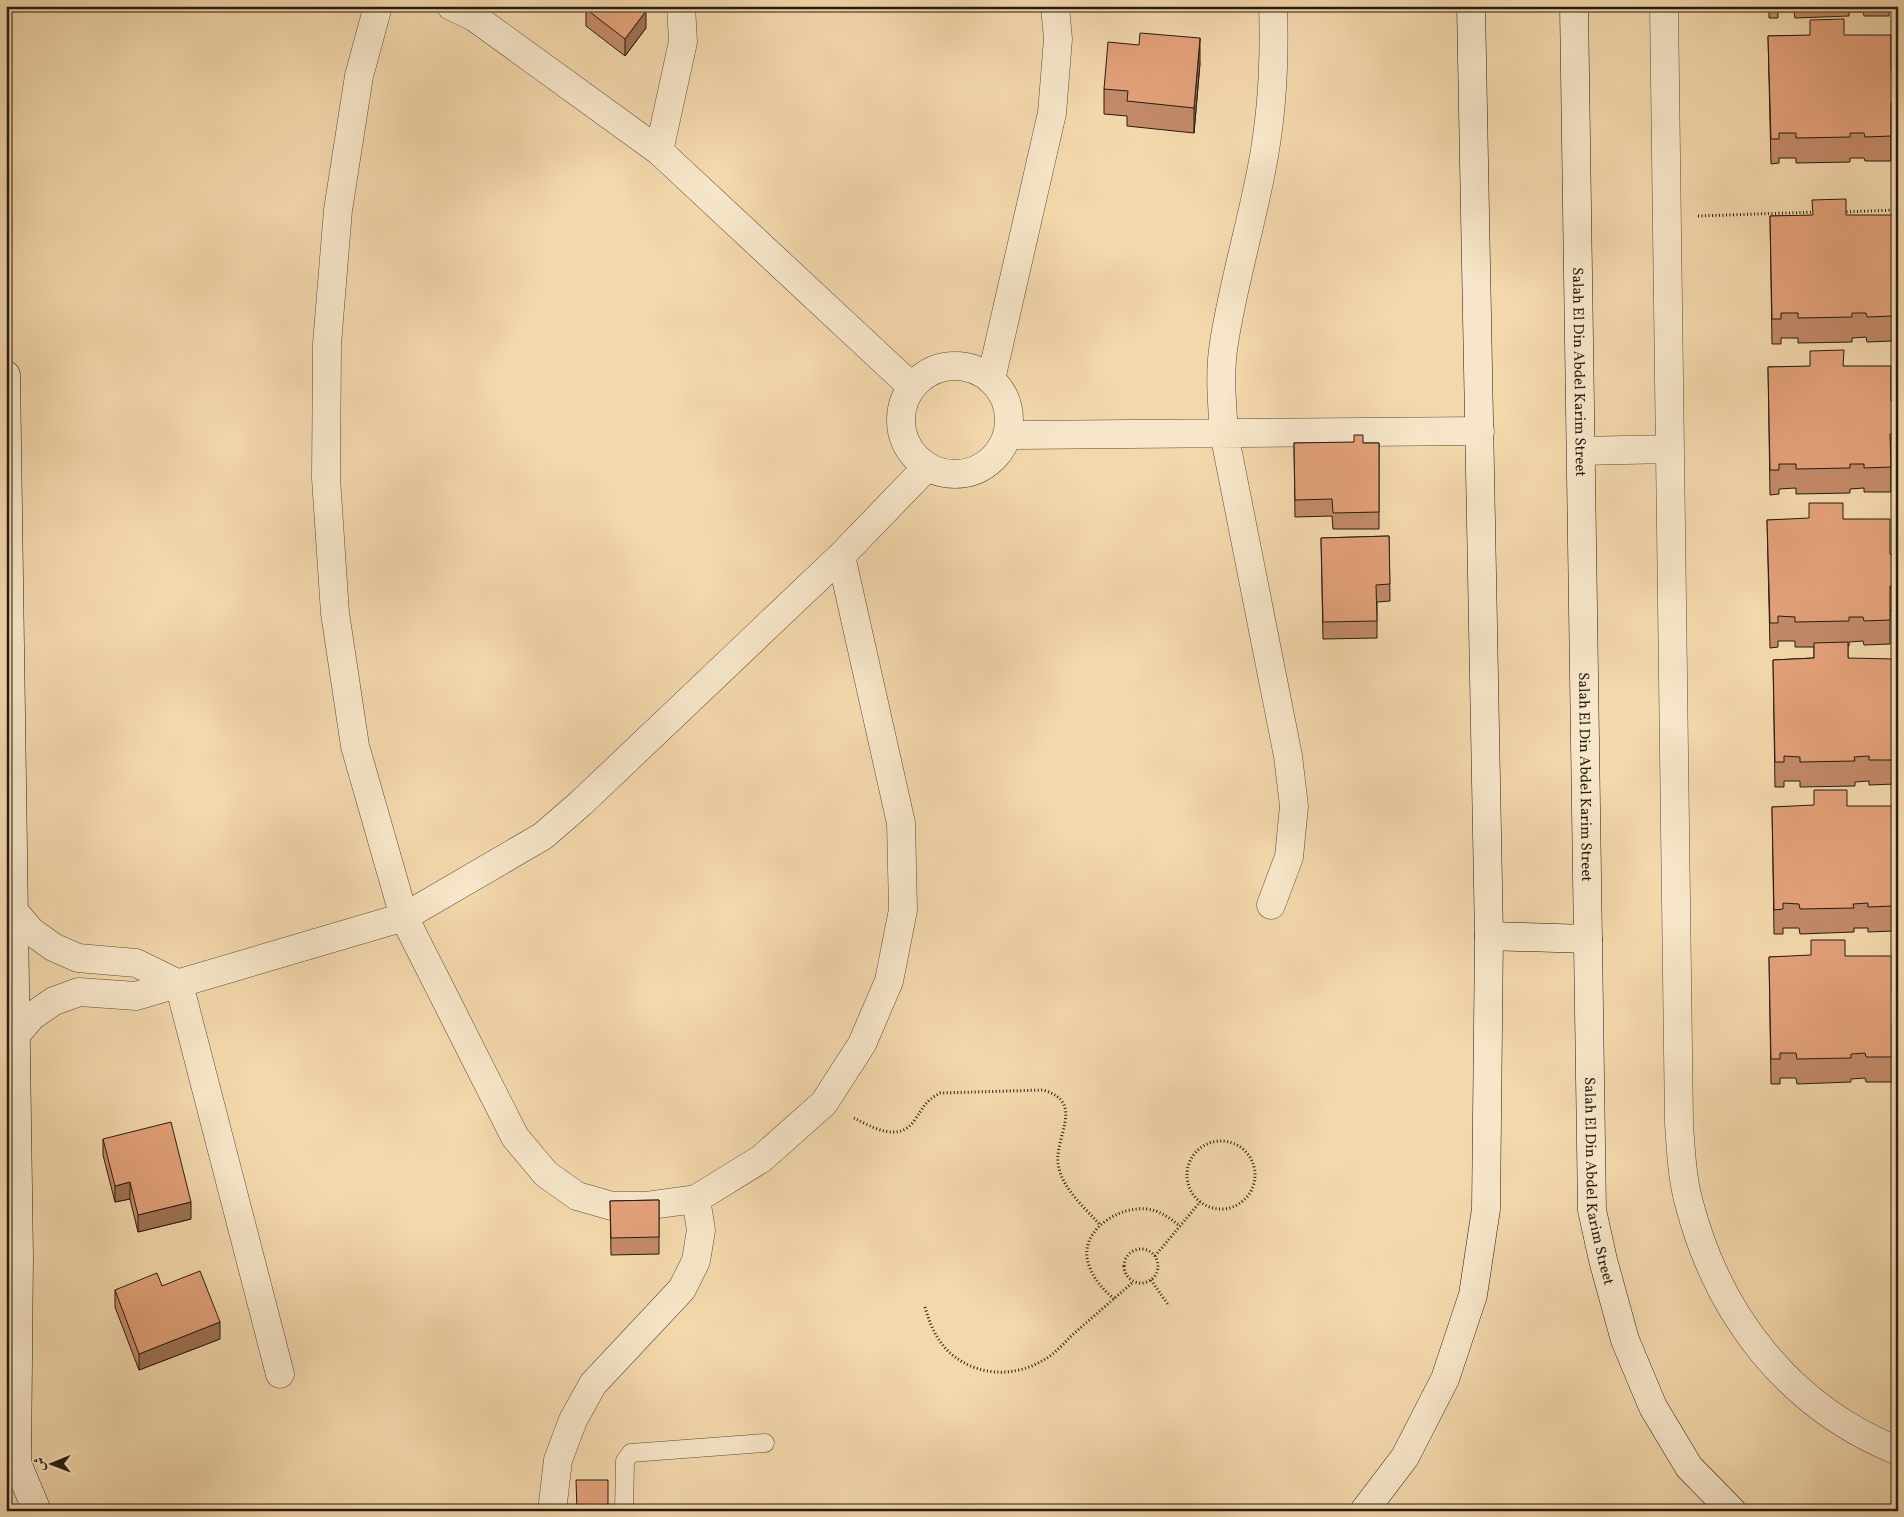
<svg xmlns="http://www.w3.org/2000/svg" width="1904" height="1517" viewBox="0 0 1904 1517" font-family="Vollkorn,Amiri,serif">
<rect width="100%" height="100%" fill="#f3d8ac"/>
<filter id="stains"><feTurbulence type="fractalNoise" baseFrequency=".004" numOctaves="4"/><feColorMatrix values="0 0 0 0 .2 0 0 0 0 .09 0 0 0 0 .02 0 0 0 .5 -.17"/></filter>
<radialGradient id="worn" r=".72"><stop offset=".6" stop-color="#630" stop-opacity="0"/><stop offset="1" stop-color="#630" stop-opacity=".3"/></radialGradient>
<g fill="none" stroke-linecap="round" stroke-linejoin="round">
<defs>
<path id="lane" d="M624,1511L625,1461L631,1453L765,1443"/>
<path id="street" d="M378,6L359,76L338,210L327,344L326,478L335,613L355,746L404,917L515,1137L546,1174L577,1196L612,1206H645L696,1199L761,1159L824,1103L862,1044L889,981L903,910L901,823L841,556
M451,6L474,17L659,151L911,386
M1664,6L1679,1124C1681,1151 1682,1178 1689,1203C1718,1315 1789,1407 1898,1451
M659,151L683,42L681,6
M901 420a54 54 0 1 1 108 0a54 54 0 1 1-108 0Z
M991,379L1052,113L1058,39L1055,6
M1007,435L1480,431
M1581,451L1670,449
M1271,905L1289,857L1294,806L1288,756L1224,433C1222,403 1219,373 1224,343C1233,285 1250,229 1261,172C1272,118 1275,61 1273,6
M13,910L31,931L53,947L78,958L136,963L179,984L280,1374
M15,1036L32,1016L54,1001L79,992L136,996L404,917L543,836L581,803L841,556L927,467
M552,1511L558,1460L573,1420L593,1384L682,1289L696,1261L701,1230L696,1199"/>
<g id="secondary">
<path id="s1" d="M1574,6L1592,1210L1603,1260L1625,1340L1653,1407L1689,1467L1732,1511"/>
<path d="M6,375L19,1257L17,1463L37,1511"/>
<path d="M1489,936L1588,939"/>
<path d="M1364,1511L1405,1457L1445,1379L1473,1295L1486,1209L1489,936L1471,6"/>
</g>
</defs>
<use href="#lane" stroke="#584b37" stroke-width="19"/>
<use href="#street" stroke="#584b37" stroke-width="29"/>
<use href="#secondary" stroke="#251c10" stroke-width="29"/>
<path stroke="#251c10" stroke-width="3" stroke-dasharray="1 2.5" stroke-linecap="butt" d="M1843,212L1898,210
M1698,216L1816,212
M854,1118C872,1127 898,1143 914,1121C924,1107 924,1102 940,1093L1043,1090C1088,1103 1051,1139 1059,1169C1065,1191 1085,1208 1100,1225
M1187 1175a34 34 0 1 1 68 0a34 34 0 1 1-68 0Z
M1124 1266a17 17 0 1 1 34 0a17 17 0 1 1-34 0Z
M1155,1256L1200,1202
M1151,1280L1169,1306
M1114,1299C1104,1290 1095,1281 1090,1268C1075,1235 1115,1206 1146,1209C1160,1210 1169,1218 1180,1226
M925,1307C933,1335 944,1355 973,1367C999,1377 1027,1372 1050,1356C1060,1349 1068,1338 1078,1330C1096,1314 1115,1298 1133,1282"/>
<use href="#lane" stroke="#f7e6c9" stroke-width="18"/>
<use href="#street" stroke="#f7e6c9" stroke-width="28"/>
<use href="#secondary" stroke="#f7e6c9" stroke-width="28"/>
</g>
<path fill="#c38a69" stroke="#251c10" d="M1769,6H1889V16H1864L1863,12H1849V16L1795,18L1794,12H1778V18H1769Z
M586,9L646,28L625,56L586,26Z
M1844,35L1891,70L1898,72V126L1891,128V161H1865L1864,158H1850V162L1796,163V158H1779V163L1771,164L1768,36Z
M1200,63L1194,133L1127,126V116L1104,114V89Z
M1846,215L1893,250L1898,251V307L1893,308V341L1867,342L1866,337L1852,338V342L1798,343V338H1781V344H1772L1770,216Z
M1844,366L1891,401L1898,403V457L1891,459V492H1864V488L1850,489V493L1796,494V488L1779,489V494L1770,495L1768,367Z
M1294,443H1379V529H1333L1332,516L1295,517Z
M1843,519L1890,554L1898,556V610L1890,611V644L1864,645L1863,641L1849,642V646H1848V658L1895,693L1898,694V751H1895V784L1869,785V781L1855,782V786L1800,787V781H1784V787H1775L1773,660L1814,658V647H1795V641H1778V647L1770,648L1767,520Z
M1389,536L1390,601L1377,602V638L1323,639L1321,538Z
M1847,806L1895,841L1898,842V898H1894V931L1868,932V928H1854V932L1800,934L1799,928H1783V934H1774L1772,807Z
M1845,956L1892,991L1898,992V1047L1892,1048V1082H1866L1865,1078L1851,1079V1082L1797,1084L1796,1078H1780V1084H1771L1769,957Z
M103,1139L191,1219L138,1232L130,1199L115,1202L103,1155Z
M659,1200V1254L611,1255L610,1201Z
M162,1286L220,1339L139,1370L115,1307V1290Z"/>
<path fill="#9f7155" stroke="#251c10" d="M646,11V28L625,56V39Z
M1200,38V63L1194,133V108Z
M130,1182V1199L115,1202V1186Z
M191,1202V1219L138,1232V1215Z
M220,1322V1339L139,1370V1354Z"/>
<path fill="#e3a17a" stroke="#251c10" d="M588,6H639L646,11L625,39L586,9Z
M1844,19V35H1891V70L1898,72V101L1891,103V136L1865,137L1864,133H1850V137L1796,138V133H1779V139H1771L1768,36L1810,35V20Z
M1140,33L1200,38L1194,108L1127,101L1128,91L1104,89L1108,42L1139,45Z
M1846,199V215H1893V250L1898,251V282L1893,283V316L1867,317L1866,313H1852V317L1798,318V313H1781V319H1772L1770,216L1813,215L1812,200Z
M1844,350L1843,366H1891V401L1898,403V432L1890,434L1891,467L1864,468V464H1850V468L1796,469V464H1779V470H1770L1768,367L1810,366V351Z
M1354,435H1363V443H1379V512L1333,513L1332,499L1295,500L1294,443L1354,442Z
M1809,503H1843V519H1890V554L1898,556V585L1890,586V620L1864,621L1863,617H1849V621L1795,622V617L1778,616V623H1770L1767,520L1809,518Z
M1389,536L1390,584L1376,585L1377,621L1323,622L1321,538Z
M1848,642V658L1895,659V693L1898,694V726H1895V760H1869V756L1854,757L1855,761L1800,762V757L1784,756V762H1775L1773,660L1814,658V643Z
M1814,790H1847V806H1895L1894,841L1898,842V873L1894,874V906L1868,907V903L1853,904L1854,908L1800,909L1799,904L1783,903V909L1774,910L1772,807L1814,805Z
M1811,940H1845V956H1892V991L1898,992V1022L1892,1024V1057H1866L1865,1053L1851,1054V1058L1797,1059L1796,1053H1780V1059H1771L1769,957L1811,955Z
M171,1122L191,1202L138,1215L130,1182L115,1186L103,1139Z
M659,1200V1237L611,1238L610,1201Z
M200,1271L220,1322L139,1354L115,1290L157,1273L162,1286Z
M576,1480H608V1511H577Z"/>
<g text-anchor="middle" stroke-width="4" stroke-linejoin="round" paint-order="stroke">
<g font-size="15" fill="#251c10" stroke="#f7e6c9">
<text dy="5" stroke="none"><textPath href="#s1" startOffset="366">Salah El Din Abdel Karim Street</textPath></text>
<text dy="5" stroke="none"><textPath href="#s1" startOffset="771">Salah El Din Abdel Karim Street</textPath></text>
<text dy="5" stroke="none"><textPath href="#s1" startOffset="1176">Salah El Din Abdel Karim Street</textPath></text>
</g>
</g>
<rect width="1904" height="1517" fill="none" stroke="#f3d8ac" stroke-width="25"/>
<rect x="8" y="8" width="1889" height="1502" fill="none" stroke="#251c10" stroke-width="2.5"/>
<rect x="12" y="12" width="1879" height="1492" fill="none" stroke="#251c10"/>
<g transform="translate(52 1464) rotate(269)" stroke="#f7e6c9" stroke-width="4" paint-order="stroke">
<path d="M0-4L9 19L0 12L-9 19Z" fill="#251c10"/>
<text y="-8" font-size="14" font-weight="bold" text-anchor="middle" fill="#251c10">ش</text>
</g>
<rect width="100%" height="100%" filter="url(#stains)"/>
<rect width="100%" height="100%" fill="url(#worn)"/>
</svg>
